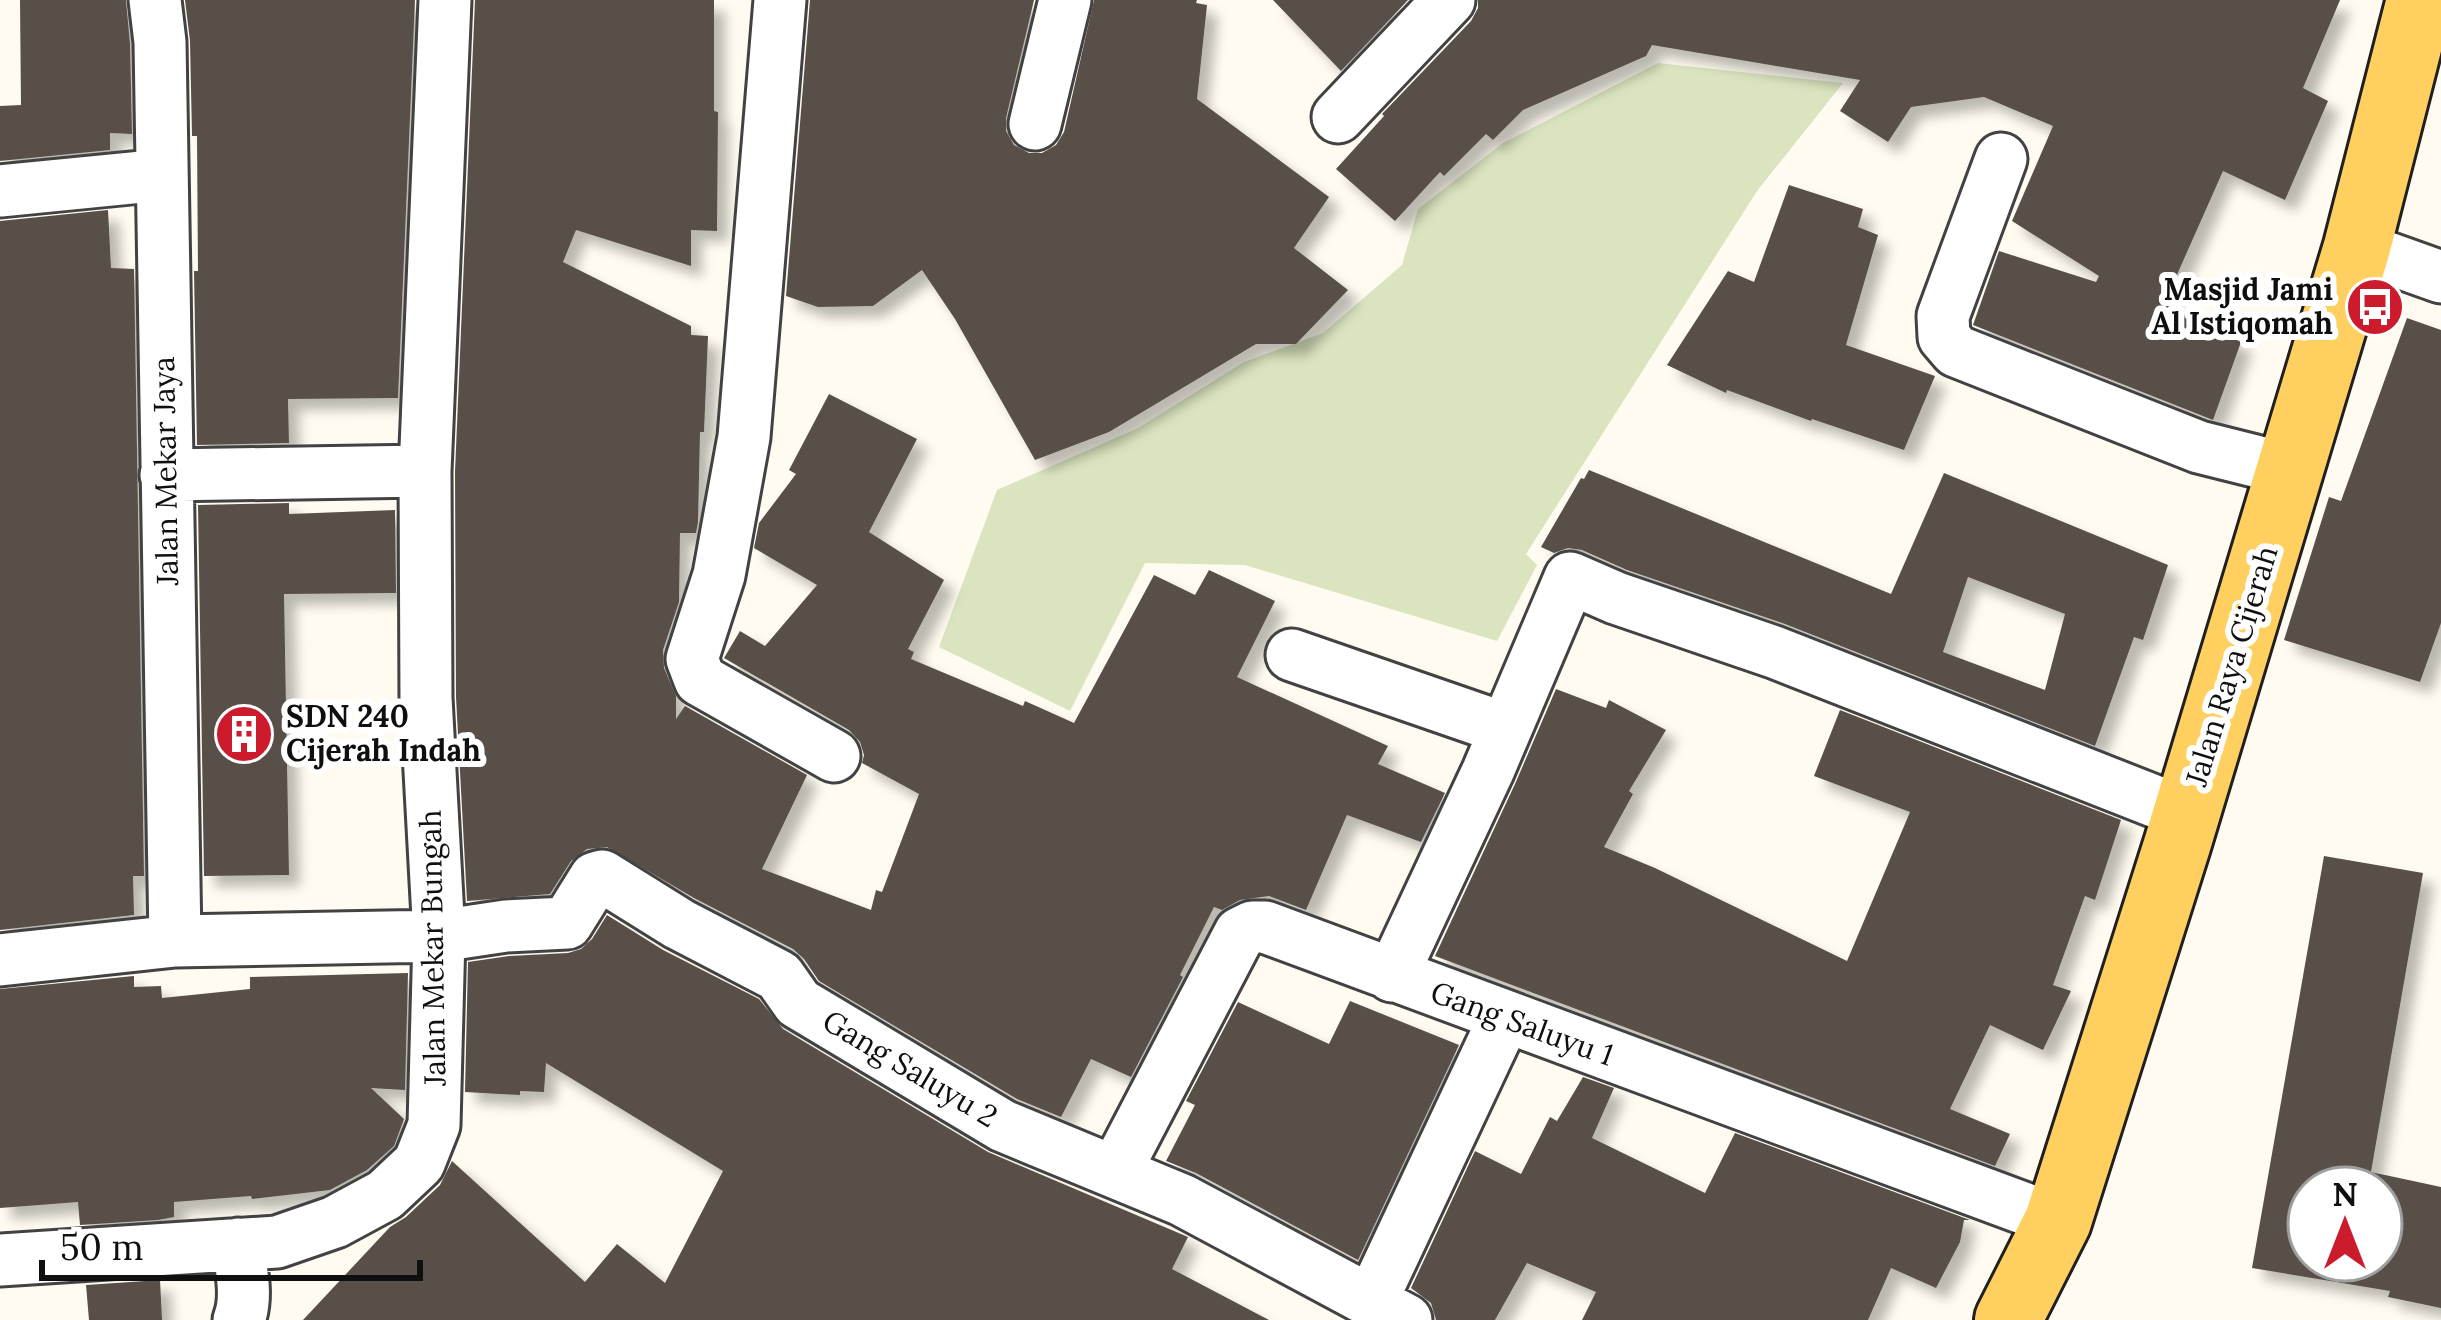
<svg xmlns="http://www.w3.org/2000/svg" width="2441" height="1320" viewBox="0 0 2441 1320" font-family="Lora,serif">
<defs>
<filter id="shadow"><feDropShadow dx="11" dy="11" stdDeviation="6" flood-color="#0004"/></filter>
</defs>
<rect width="100%" height="100%" fill="#fffbf0"/>
<path fill="#dae4bf" d="M1658,63L1843,83L1757,191L1526,554L1537,565L1497,641L1245,565L1145,563L1070,711L939,647L997,490L1138,428L1244,362L1323,333L1402,265L1418,209L1503,143Z"/>
<path fill="#584f4a" fill-rule="evenodd" filter="url(#shadow)" d="M20,0H126L130,44L132,134L110,133V150L0,161V106L21,105Z
M185,0H415L398,398L288,399L289,443L197,445L194,271H198L197,136H192L190,41Z
M475,0H714V111L718,112L717,231L691,230V266L576,230L563,262L691,326V335L708,336L704,432H700L698,522L696,533H680L679,602L663,650L664,668L676,696V719L685,706L807,775L762,869L871,910L876,890L882,892L919,794L862,763L864,755L860,742L849,730L724,658L740,631L765,646L817,585L754,548L759,523L796,474L789,470L829,394L917,439L869,532L944,580L908,649L914,652L911,659L1023,706L1025,701L1074,723L1154,575L1195,595L1209,570L1275,601L1237,677L1388,746L1378,764L1445,793L1421,842L1347,815L1306,910L1269,896L1240,900L1222,910L1214,907L1180,975L1183,977L1131,1077L1091,1059L1061,1117L1017,1099L819,981L804,959L793,949L694,898L607,847L587,849L571,861L550,894L467,901L456,697L455,472Z
M810,0H1034L1006,118V131L1014,145L1029,153H1042L1056,145L1064,132L1094,0H1197L1196,3L1207,5L1197,99L1329,197L1294,248L1348,290L1296,344H1256L1109,432L1035,460L955,319L922,270L873,306L818,307L786,296Z
M1273,0H1408L1341,71Z
M1478,0H2340L2303,88L2328,101L2285,200L2223,171L2164,304L2241,342L2213,420L1973,325L1999,251L2096,282L2099,276L2012,221L2053,126L1984,97L1911,107L1888,142L1840,111L1860,80L1652,45L1646,56L1523,110L1493,140L1486,134L1444,176L1440,172L1395,221L1336,169L1384,116L1382,114L1471,21L1478,8Z
M1789,185L1863,209L1858,227L1878,235L1846,345L1935,376L1904,450L1812,419L1811,421L1727,390L1726,393L1667,365L1728,271L1754,282Z
M108,210L111,268L134,269L144,876H133L134,915L0,930V221Z
M2407,318L2441,330V623L2420,682L2284,640L2329,497L2341,501Z
M1589,470L1891,594L1944,473L2168,565L2143,640L2134,637L2095,746L1785,624L1627,570L1582,550L1568,548L1554,553L1541,547L1581,478L1584,479ZM1968,577L2065,614L2045,690L1943,652Z
M289,503V514L395,510L396,593L284,594L289,875L204,876L198,505Z
M1556,689L1606,708L1609,700L1666,730L1629,791L1633,794L1604,847L1655,868L1847,961L1910,812L1814,776L1840,710L2121,820L2095,900L2085,896L2053,985L2071,991L2043,1050L1990,1025L1950,1109L2010,1134L1995,1166L1435,956L1515,784Z
M2324,856L2423,873L2371,1172L2441,1187V1308L2388,1297L2390,1291L2252,1268ZM2309,1188H2381V1260H2309Z
M607,915L663,950L759,999L783,1029L988,1152L1188,1237L1172,1269L1269,1320H303L390,1227L406,1217L440,1185L452,1161L585,1282L617,1244L665,1283L723,1171L546,1063L544,1092L520,1091V1095L465,1092L468,962L509,956L568,953L581,949L592,939Z
M408,973L405,1090L371,1088L404,1119L394,1146L367,1170L330,1190L252,1199L251,1196L174,1202V1217L158,1220L80,1225L78,1202L0,1208V989L134,976V987L161,986L162,998L250,989V977Z
M1350,1001L1459,1045L1358,1260L1196,1173L1166,1161L1195,1105L1186,1101L1238,1002L1329,1044Z
M1583,1077L1614,1088L1592,1138L1705,1193L1735,1133L1970,1220H1964L1960,1242L1936,1288L1891,1268L1868,1320H1582L1596,1292L1527,1263L1495,1320H1436L1431,1303L1411,1288L1475,1151L1521,1174L1550,1117L1557,1121Z
M160,1280L162,1320H89L86,1285Z"/>
<g fill="none" stroke-linecap="round" stroke-linejoin="round">
<defs>
<path id="minor" d="M155,0L160,42L175,941
M780,0L744,437L719,575L692,659L700,680L834,756
M1338,117L1449,0
M1035,124L1065,0
M2001,159L1943,316L1944,337L1956,351L2199,447L2291,470
M0,191L161,175
M2357,247L2441,277
M166,475L425,471
M1292,655L1506,729
M0,960L175,941L439,936L506,926L567,923L595,878L602,876L679,924L779,976L798,1003L1003,1126L1182,1200L1406,1320
M1392,976L1488,771L1570,578L1616,598L1774,652L2187,814
M1115,1172L1240,933L1252,927H1265L2058,1221
M238,1244C241,1269 248,1297 239,1320
M0,1260L277,1242L335,1222L385,1195L419,1163L434,1125L439,936L426,698L425,471L445,0
M1372,1300L1505,1017"/>
<path id="major" d="M2008,1320L2058,1221L2178,842L2357,247L2420,0"/>
</defs>
<use href="#minor" stroke="#424242" stroke-width="57"/>
<use href="#major" stroke="#202020" stroke-width="72"/>
<use href="#minor" stroke="#fff" stroke-width="51"/>
<use href="#major" stroke="#ffd060" stroke-width="66"/>
</g>
<defs>
<symbol id="bus-disc" viewBox="-11 -11 22 22"><circle r="9.5" fill="#cb1b2c" stroke="#fff"/><path d="M-5-6H5V4H4V6H2V4H-2V6H-4V4H-5ZM-3.5-4V0h7V-4ZM-3.5 1.2v1.5H-2V1.2ZM2 1.2v1.5H3.5V1.2Z" fill="#fff"/></symbol>
<symbol id="building-disc" viewBox="-11 -11 22 22"><circle r="9.5" fill="#cb1b2c" stroke="#fff"/><path d="M-4-6H4V6H1V3H-1V6H-4ZM-2.5-4.3h1.7v1.8h-1.7ZM.8-4.3h1.7v1.8H.8ZM-2.5-1h1.7V.8h-1.7ZM.8-1h1.7V.8H.8Z" fill="#fff"/></symbol>
</defs>
<g fill-rule="evenodd">
<use href="#bus-disc" x="2342" y="274" width="66" height="66"/>
<use href="#building-disc" x="211" y="701" width="66" height="66"/>
</g>
<g text-anchor="middle" stroke-width="12" stroke-linejoin="round" paint-order="stroke">
<g font-size="30" font-weight="bold" fill="#0f0f0f" stroke="#fff" text-anchor="end">
<text x="2333" y="300">Masjid Jami<tspan x="2333" dy="34">Al Istiqomah</tspan></text>
<text x="286" y="727" text-anchor="start">SDN 240<tspan x="286" dy="34">Cijerah Indah</tspan></text>
</g>
<g font-size="30" fill="#0f0f0f" stroke="#fff">
<text transform="translate(166 471) rotate(-91)" y="10">Jalan Mekar Jaya</text>
<text transform="translate(2232 666) rotate(-73)" y="10">Jalan Raya Cijerah</text>
<text transform="translate(433 948) rotate(-91)" y="10">Jalan Mekar Bungah</text>
<text transform="translate(1522 1024) rotate(20)" y="10">Gang Saluyu 1</text>
<text transform="translate(910 1069) rotate(31)" y="10">Gang Saluyu 2</text>
</g>
</g>
<g transform="translate(2345 1224)"><circle r="57" fill="#ffffff" stroke="#9f9f9f" stroke-width="3"/>
<path d="M0-9L21 45L0 30L-21 45Z" fill="#cb1b2c"/>
<text y="-18" font-size="33" font-weight="bold" text-anchor="middle" fill="#0f0f0f">N</text>
</g>
<path d="M42 1260v18h378v-18" fill="none" stroke="#0f0f0f" stroke-width="6"/>
<text x="60" y="1260" font-size="36" fill="#0f0f0f" stroke="#ffffff" stroke-width="9" paint-order="stroke">50 m</text>
</svg>
